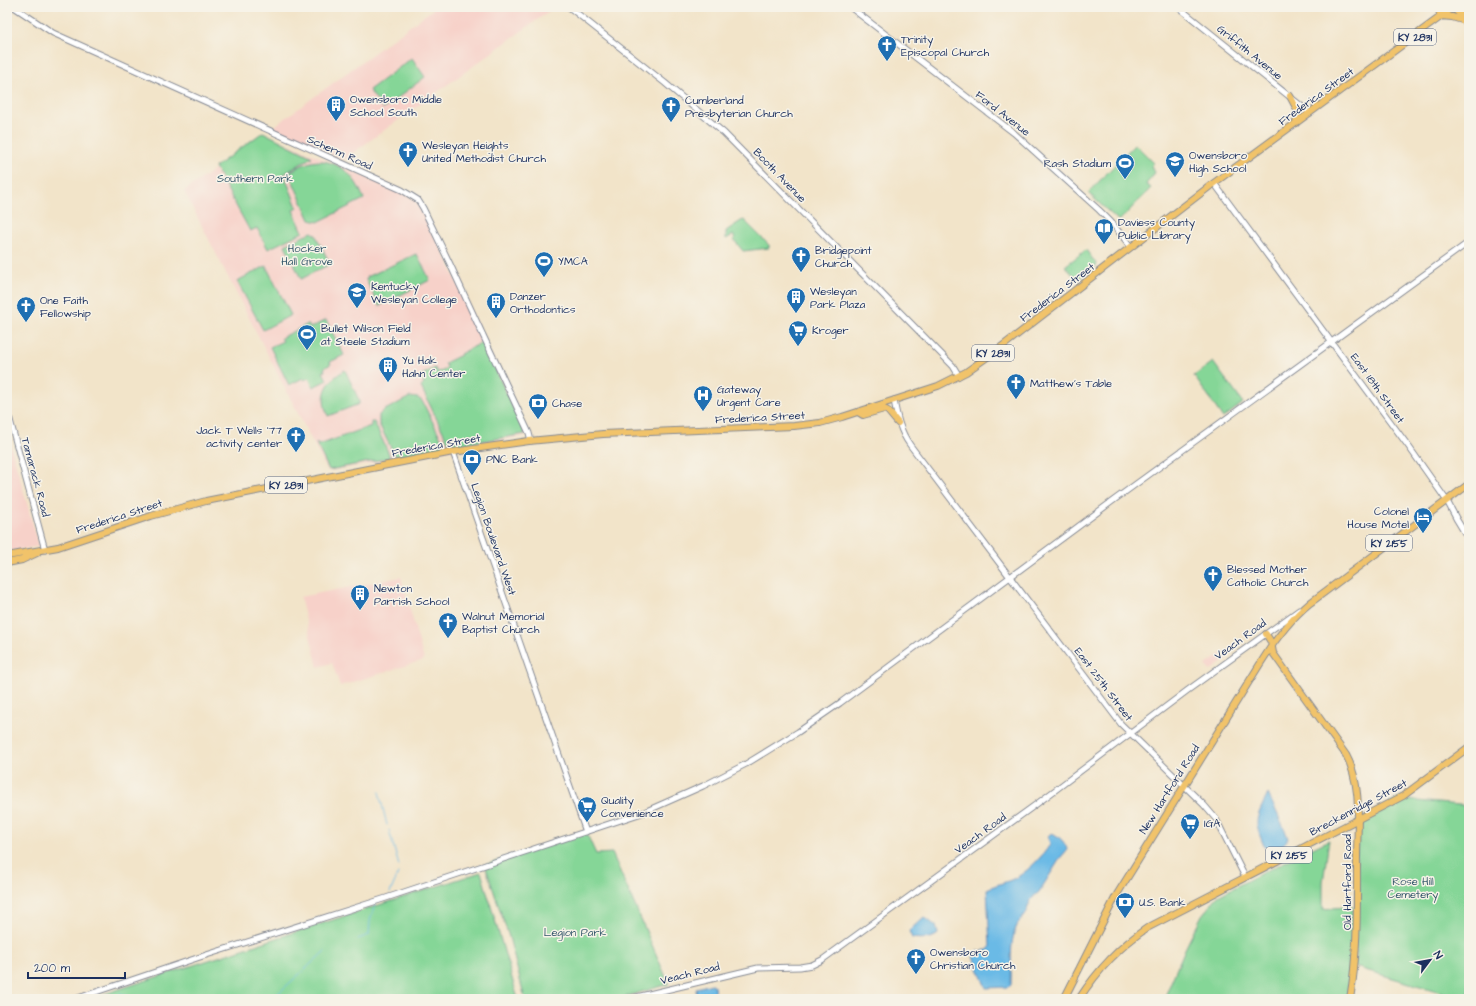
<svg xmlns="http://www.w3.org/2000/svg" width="1476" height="1006" viewBox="0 0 1476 1006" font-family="'Architects Daughter',sans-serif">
<rect width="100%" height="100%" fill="#f7f3e8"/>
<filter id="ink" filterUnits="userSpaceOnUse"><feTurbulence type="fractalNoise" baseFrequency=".025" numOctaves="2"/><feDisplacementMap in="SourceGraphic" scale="8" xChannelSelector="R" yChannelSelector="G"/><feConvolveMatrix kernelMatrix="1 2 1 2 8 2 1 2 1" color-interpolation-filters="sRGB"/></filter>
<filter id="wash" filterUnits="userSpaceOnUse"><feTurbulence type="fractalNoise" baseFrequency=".012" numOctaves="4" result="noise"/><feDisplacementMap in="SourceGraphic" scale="16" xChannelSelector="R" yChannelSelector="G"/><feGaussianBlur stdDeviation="0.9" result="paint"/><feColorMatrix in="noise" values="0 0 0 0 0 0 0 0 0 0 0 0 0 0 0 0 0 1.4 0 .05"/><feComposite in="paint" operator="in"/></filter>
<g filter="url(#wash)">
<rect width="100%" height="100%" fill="#f2e4c9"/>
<path fill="#f7d1c9" d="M436,7H555L343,160L272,128Z
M265,134L404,193L417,202L445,256L527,433L526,436L330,471L327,470L184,191Z
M7,433L39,546L7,552Z
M401,577L424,660L340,686L332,663L318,667L300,597Z
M1224,652L1228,658L1210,671L1206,665Z"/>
<path fill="#85d697" stroke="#50827a" d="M412,58L425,77L383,109L369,90Z
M263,132L312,157L284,174L297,207L293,210L303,232L268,249L257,228L250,231L215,167Z
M1135,144L1154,163L1151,166L1155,172L1153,176L1146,184L1151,188L1119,221L1088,193Z
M322,161C345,164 356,179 364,199L318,222L310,220L289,173C300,165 309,161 322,161Z
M744,220L769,245V248L743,251L734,240L735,238L733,235L726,239V231L741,221Z
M312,232L315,234L330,264L301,279L285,245Z
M1086,250L1097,265L1079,279H1077L1065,266Z
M416,254L418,256L430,280L379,306L366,280L367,277Z
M266,266L291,315L263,330L237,281Z
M326,320L344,355L330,362L331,364L324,368L325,371L323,372L327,380L313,387L309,378L304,380L303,378L289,385L270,347L283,341L281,338L308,324L310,328Z
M483,342L525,434L453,446L448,442L421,387L424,384L420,376L435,368L437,372L443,371L447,367L445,363L461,355L460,354Z
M1213,362L1243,403L1223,418L1194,376Z
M345,370L359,400V404L328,416C319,396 326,381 345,370Z
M410,397L418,398L422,401L443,442L444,446L442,448L401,456H396L393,452L379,424V415L383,411Z
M371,422H374L389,454V458L329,470L316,443L319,445L371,426Z
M1403,796L1407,800L1469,806V999H1456L1454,996L1355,967L1357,821Z
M586,832L596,854L612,853L669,984L617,999H525L509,937L485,865Z
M1329,840L1323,882V909L1353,906L1352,949L1347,997L1336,999H1164L1185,949L1202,915L1218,896L1266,871Z
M481,872L518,999H89Z"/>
<path fill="#6bbae6" stroke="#4374a2" d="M1268,794L1285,830L1288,839C1283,846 1273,851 1265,848C1253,820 1255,821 1268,794Z
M1052,833C1059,836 1066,843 1067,850L1061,857L1039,892C1031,898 1030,901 1027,910C1024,916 1018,922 1016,928C1009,943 1012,968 1011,984L1008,987L986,988L973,956L977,951L988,950L990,947L987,889C995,885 1003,883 1011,880C1023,876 1044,856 1050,844L1048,837Z
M924,917L936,926L938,934C931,940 919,939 912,938L909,931Z
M712,984L714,985L715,999H697L696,988Z"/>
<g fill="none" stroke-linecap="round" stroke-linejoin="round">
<path stroke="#6bbae6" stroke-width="1" d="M379,792L387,825
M389,830L399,866
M390,893L398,874
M358,939L369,935L370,921L375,904
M120,993L133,999
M272,999L325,951"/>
</g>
</g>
<g filter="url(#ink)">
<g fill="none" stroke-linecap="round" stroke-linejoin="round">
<defs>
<path id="minor" d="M14,7L53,33L402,190L418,200L423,208L450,264L481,331L529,433L531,441
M569,7L665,83L724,133L953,366L959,376
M850,7L1014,133L1099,210L1111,222L1131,247
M1178,7L1310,113
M1214,183L1409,447L1447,501L1457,520L1469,540
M894,400C897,417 900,431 910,445L1121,724L1204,805L1216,819L1245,877
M7,409L45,550
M453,452L586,832
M75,999L197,958L383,899L642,813L703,786L746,764L798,732L840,703L1114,500L1469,242
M628,999L758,968L800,967L812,965L822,960L1038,803L1188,690L1299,610"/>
<path id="major" d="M1439,7L1440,16L1452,17L1469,22
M1452,7L1468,21
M1465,7L1469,20
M1290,96L1298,111L1296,123
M858,412L863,415L884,409L888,411L898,423
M7,556L58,547L151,516L206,501L453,452L529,441L603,434L794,426L820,423L842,417L938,386L966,372L1000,348L1214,183L1454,7
M7,563L22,560L37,553
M1266,634L1271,642L1273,653L1346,755C1363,786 1357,825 1357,859C1357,906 1358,953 1350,999
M1064,999L1116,896L1260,664C1274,641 1289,620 1310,603L1469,484
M1079,999C1097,971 1119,947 1147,928L1403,796L1469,747"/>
</defs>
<use href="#minor" stroke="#868a94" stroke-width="7"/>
<use href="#major" stroke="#868a94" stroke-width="8"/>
<use href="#minor" stroke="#fff" stroke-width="5"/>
<use href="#major" stroke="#f1c36a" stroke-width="6"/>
</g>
</g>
<defs>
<symbol id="church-pin" viewBox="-11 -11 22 30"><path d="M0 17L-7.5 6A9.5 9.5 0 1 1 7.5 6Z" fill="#1f6fb2" stroke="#f7f3e8"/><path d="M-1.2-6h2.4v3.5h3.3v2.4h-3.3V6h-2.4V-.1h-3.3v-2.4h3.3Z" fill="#fff"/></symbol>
<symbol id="building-pin" viewBox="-11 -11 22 30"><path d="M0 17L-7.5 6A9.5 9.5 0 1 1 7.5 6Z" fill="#1f6fb2" stroke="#f7f3e8"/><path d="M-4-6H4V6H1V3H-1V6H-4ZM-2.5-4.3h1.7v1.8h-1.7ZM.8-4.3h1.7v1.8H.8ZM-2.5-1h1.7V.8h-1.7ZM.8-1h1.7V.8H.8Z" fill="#fff"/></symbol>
<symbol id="school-pin" viewBox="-11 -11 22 30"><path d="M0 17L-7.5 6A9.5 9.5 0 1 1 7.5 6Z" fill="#1f6fb2" stroke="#f7f3e8"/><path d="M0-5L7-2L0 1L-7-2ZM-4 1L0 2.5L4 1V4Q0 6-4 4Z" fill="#fff"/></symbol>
<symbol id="stadium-pin" viewBox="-11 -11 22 30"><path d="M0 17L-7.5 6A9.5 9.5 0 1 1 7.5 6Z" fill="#1f6fb2" stroke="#f7f3e8"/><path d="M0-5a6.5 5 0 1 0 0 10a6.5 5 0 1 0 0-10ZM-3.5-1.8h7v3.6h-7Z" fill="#fff"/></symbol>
<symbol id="library-pin" viewBox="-11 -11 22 30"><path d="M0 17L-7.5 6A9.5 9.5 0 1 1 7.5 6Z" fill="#1f6fb2" stroke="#f7f3e8"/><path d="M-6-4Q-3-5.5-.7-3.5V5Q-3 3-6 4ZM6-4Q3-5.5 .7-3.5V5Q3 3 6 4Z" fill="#fff"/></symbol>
<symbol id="university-pin" viewBox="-11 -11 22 30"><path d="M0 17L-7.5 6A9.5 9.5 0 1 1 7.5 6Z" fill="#1f6fb2" stroke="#f7f3e8"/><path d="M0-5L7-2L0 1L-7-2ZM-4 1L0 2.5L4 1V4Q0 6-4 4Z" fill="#fff"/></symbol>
<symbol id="supermarket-pin" viewBox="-11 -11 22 30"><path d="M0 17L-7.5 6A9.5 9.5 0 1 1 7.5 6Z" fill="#1f6fb2" stroke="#f7f3e8"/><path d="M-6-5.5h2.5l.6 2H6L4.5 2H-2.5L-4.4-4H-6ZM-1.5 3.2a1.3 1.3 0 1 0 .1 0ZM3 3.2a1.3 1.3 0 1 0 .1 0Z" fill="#fff"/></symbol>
<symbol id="hospital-pin" viewBox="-11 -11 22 30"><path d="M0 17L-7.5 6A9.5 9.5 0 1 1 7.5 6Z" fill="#1f6fb2" stroke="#f7f3e8"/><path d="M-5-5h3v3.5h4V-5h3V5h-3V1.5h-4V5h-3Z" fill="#fff"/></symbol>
<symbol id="bank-pin" viewBox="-11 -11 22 30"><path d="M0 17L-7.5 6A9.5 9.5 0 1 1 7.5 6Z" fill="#1f6fb2" stroke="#f7f3e8"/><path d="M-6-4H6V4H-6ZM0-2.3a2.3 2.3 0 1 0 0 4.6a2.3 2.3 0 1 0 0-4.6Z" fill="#fff"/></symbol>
<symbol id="hotel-pin" viewBox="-11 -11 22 30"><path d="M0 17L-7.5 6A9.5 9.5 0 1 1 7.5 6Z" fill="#1f6fb2" stroke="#f7f3e8"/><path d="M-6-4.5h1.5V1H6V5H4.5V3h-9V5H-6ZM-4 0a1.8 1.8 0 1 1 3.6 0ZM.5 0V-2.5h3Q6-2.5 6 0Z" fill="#fff"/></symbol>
</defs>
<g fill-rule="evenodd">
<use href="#church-pin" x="876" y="34" width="22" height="30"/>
<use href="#building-pin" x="325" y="94" width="22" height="30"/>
<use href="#church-pin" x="660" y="95" width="22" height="30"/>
<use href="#church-pin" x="397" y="140" width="22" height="30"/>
<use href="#school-pin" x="1164" y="150" width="22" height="30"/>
<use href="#stadium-pin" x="1114" y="152" width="22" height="30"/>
<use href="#library-pin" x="1093" y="217" width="22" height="30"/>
<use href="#church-pin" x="790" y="245" width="22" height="30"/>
<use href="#stadium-pin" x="533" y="250" width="22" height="30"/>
<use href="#university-pin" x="346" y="281" width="22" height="30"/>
<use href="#building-pin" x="785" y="286" width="22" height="30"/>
<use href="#building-pin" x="485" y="291" width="22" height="30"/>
<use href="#church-pin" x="15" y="295" width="22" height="30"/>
<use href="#supermarket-pin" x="787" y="319" width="22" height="30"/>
<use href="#stadium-pin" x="296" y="323" width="22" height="30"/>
<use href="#building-pin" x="377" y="355" width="22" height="30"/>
<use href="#church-pin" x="1005" y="372" width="22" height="30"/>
<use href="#hospital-pin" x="692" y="384" width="22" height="30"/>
<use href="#bank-pin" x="527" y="392" width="22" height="30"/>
<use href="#church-pin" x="285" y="425" width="22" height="30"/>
<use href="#bank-pin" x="461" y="448" width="22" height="30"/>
<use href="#hotel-pin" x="1412" y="506" width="22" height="30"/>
<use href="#church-pin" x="1202" y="564" width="22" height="30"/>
<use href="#building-pin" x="349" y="583" width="22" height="30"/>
<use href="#church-pin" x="437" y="611" width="22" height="30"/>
<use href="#supermarket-pin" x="576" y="795" width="22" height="30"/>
<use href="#supermarket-pin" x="1179" y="812" width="22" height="30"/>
<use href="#bank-pin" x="1114" y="891" width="22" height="30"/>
<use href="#church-pin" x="905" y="947" width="22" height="30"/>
</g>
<g text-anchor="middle" stroke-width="3" stroke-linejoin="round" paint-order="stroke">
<g fill="#f7f3e8" stroke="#5d6a87" stroke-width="1">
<rect x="1394" y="29" width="42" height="16" rx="3"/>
<rect x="972" y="345" width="42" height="16" rx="3"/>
<rect x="265" y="477" width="42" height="16" rx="3"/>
<rect x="1366" y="535" width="46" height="16" rx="3"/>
<rect x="1266" y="847" width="46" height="16" rx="3"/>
</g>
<g font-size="10" font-weight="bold" fill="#1b2f5e">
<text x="1415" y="41">KY 2831</text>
<text x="993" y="357">KY 2831</text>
<text x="286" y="489">KY 2831</text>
<text x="1389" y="547">KY 2155</text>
<text x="1289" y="859">KY 2155</text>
</g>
<g font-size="11" fill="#1b2f5e" stroke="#f7f3e8" text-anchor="start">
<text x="901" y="43">Trinity<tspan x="901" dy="13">Episcopal Church</tspan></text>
<text x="350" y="103">Owensboro Middle<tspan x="350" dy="13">School South</tspan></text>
<text x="685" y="104">Cumberland<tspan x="685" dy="13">Presbyterian Church</tspan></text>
<text x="422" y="149">Wesleyan Heights<tspan x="422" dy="13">United Methodist Church</tspan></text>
<text x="1189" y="159">Owensboro<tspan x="1189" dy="13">High School</tspan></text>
<text x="1111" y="167" text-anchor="end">Rash Stadium</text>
<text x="1118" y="226">Daviess County<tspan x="1118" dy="13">Public Library</tspan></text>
<text x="815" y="254">Bridgepoint<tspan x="815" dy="13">Church</tspan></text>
<text x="558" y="265">YMCA</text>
<text x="371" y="290">Kentucky<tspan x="371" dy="13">Wesleyan College</tspan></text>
<text x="810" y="295">Wesleyan<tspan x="810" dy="13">Park Plaza</tspan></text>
<text x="510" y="300">Danzer<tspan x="510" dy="13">Orthodontics</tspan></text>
<text x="40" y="304">One Faith<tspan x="40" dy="13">Fellowship</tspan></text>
<text x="321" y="332">Bullet Wilson Field<tspan x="321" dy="13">at Steele Stadium</tspan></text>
<text x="812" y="334">Kroger</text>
<text x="402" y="364">Yu Hak<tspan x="402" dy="13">Hahn Center</tspan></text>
<text x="1030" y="387">Matthew's Table</text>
<text x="717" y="393">Gateway<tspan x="717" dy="13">Urgent Care</tspan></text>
<text x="552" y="407">Chase</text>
<text x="282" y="434" text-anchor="end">Jack T Wells '77<tspan x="282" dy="13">activity center</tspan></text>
<text x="486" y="463">PNC Bank</text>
<text x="1409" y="515" text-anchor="end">Colonel<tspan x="1409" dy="13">House Motel</tspan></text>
<text x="1227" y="573">Blessed Mother<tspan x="1227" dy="13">Catholic Church</tspan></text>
<text x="374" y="592">Newton<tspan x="374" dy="13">Parrish School</tspan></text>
<text x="462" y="620">Walnut Memorial<tspan x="462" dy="13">Baptist Church</tspan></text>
<text x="601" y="804">Quality<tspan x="601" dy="13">Convenience</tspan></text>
<text x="1204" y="827">IGA</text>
<text x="1139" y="906">U.S. Bank</text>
<text x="930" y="956">Owensboro<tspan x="930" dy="13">Christian Church</tspan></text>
</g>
<g font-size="11" fill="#1b2f5e" stroke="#f7f3e8">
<text transform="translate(1250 52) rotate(39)" y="4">Griffith Avenue</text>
<text transform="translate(1316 96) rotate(-36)" y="4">Frederica Street</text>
<text transform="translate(1003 113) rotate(38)" y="4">Ford Avenue</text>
<text transform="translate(340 152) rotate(24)" y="4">Scherm Road</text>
<text transform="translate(780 175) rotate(46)" y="4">Booth Avenue</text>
<text transform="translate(1057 292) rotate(-37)" y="4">Frederica Street</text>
<text transform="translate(1378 388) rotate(54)" y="4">East 18th Street</text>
<text transform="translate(760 417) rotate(-3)" y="4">Frederica Street</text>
<text transform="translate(436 445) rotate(-10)" y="4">Frederica Street</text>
<text transform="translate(36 477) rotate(75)" y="4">Tamarack Road</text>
<text transform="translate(119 516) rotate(-18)" y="4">Frederica Street</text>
<text transform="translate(494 539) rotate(71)" y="4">Legion Boulevard West</text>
<text transform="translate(1240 639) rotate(-36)" y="4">Veach Road</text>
<text transform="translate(1104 684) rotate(53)" y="4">East 25th Street</text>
<text transform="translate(1169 789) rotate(-58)" y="4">New Hartford Road</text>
<text transform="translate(1358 807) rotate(-28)" y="4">Breckenridge Street</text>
<text transform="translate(980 833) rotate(-36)" y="4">Veach Road</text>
<text transform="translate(1347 882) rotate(-90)" y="4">Old Hartford Road</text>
<text transform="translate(690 973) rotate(-14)" y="4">Veach Road</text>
</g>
<g font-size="11" fill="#36596c" stroke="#f7f3e8">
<text x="255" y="182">Southern Park</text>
<text x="307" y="252">Hocker<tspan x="307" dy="13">Hall Grove</tspan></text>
<text x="1413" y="885">Rose Hill<tspan x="1413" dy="13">Cemetery</tspan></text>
<text x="575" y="936">Legion Park</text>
</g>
</g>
<rect width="1476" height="1006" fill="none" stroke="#f7f3e8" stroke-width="24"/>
<g transform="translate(1430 960) rotate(58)" stroke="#f7f3e8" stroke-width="3" paint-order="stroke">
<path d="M0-3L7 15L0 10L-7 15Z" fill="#1b2f5e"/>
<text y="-6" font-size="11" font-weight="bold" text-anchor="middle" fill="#1b2f5e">N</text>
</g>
<path d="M28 972v6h97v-6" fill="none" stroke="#1b2f5e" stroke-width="2"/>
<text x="34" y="972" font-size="12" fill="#1b2f5e" stroke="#f7f3e8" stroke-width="3" paint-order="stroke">200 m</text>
</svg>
